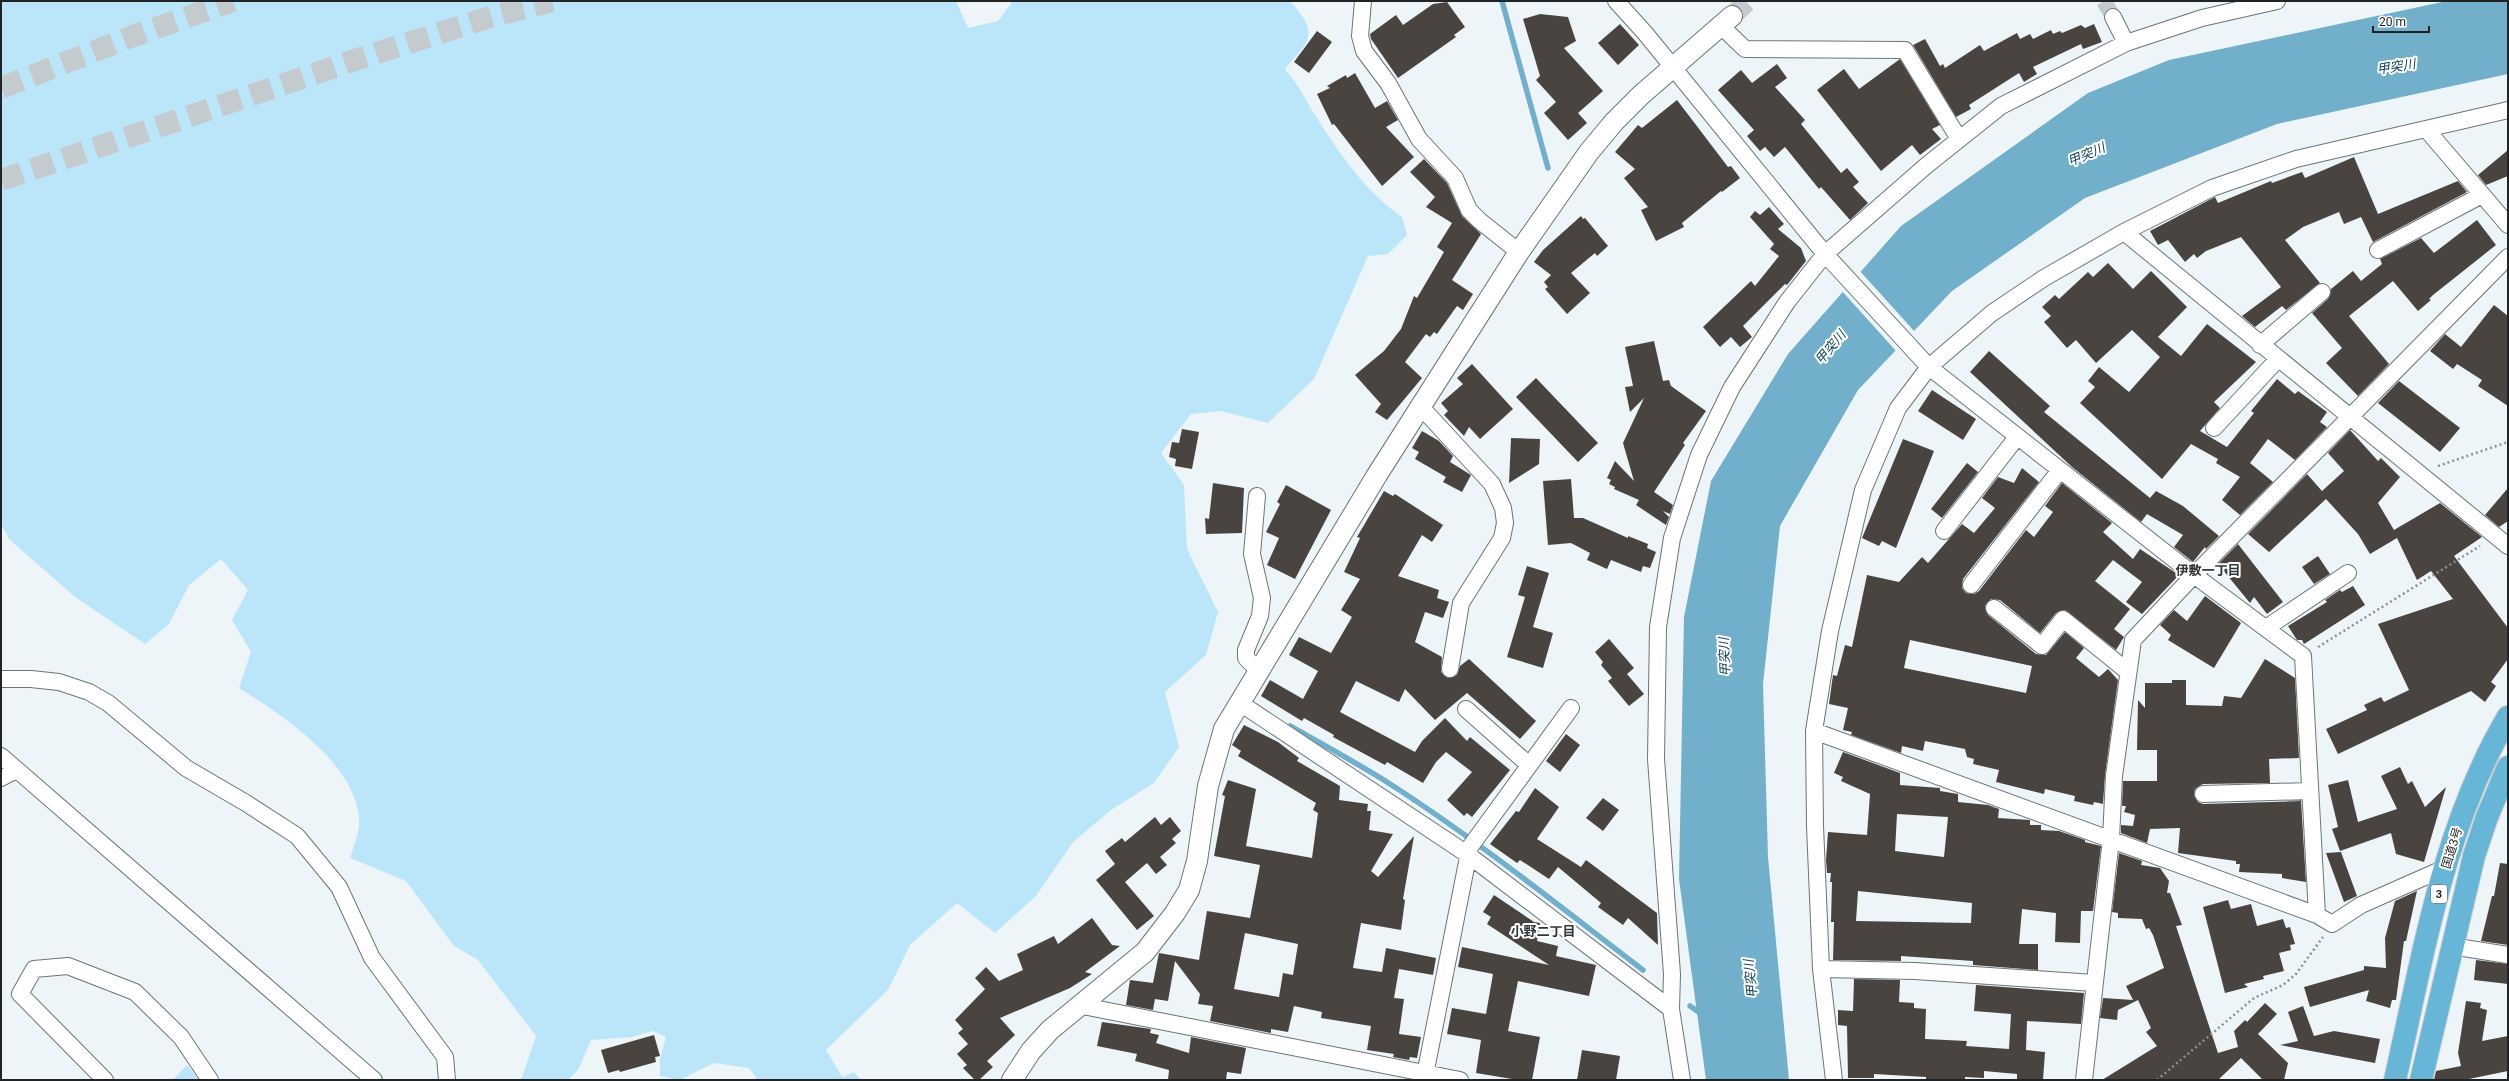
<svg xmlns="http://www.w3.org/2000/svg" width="2509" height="1081" viewBox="0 0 2509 1081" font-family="Roboto,'Noto Sans JP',sans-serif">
<rect width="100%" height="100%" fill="#edf5f9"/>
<path fill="#bbe5f9" d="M1,1H956L968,28L998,21L1013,1H1290C1320,35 1310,39 1285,69C1298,84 1306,101 1317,118C1340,154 1366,192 1402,217L1407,235L1388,254L1368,256L1314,379L1268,423L1221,411L1191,414L1161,453L1184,485L1187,549L1218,612L1206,655L1165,692L1179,747L1154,783L1111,810L1073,842L1036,896L995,933L957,903L910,945L888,990L826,1050L842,1077L854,1072L861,1080H758L749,1068L714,1063L680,1080L660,1076V1059L666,1037L653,1031L632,1037L591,1040L578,1070L568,1080H521L536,1036L478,960L453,945L406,881L350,858C353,848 358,836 359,826C362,767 282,715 239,688L251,652L232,620L248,590L221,559L189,585L169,624L145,644L75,597L9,539L1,524Z
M187,1065L199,1080H173Z"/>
<path fill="#72afcb" d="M2447,1H2508V74L2277,124L2085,198L1952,291L1858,390L1780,526L1763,684L1768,857L1789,1080H1706L1679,879L1684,617L1711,481L1788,354L1901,226L2088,93L2169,60Z"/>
<path fill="#edf5f9" d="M1859,270L1915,332L1897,352L1841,290Z"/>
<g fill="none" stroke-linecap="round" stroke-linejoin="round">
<path stroke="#72afcb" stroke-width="5.5" d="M1502,1L1548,168
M1290,726C1322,744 1355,762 1387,782C1476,839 1559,906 1643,970
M1690,1006L1703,1015"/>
</g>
<path fill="#4a4441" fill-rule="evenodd" d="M1447,2L1465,27L1454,35L1456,37L1398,78L1371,39L1370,34L1396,15L1403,25L1433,4Z
M1540,14L1568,17L1576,41L1564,48L1603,91L1578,113L1587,123L1568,140L1544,113L1556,102L1536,80L1540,76L1523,19Z
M1620,24L1639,45L1618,65L1598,43Z
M2094,24L2102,42L2083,49L2081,44L2033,67L2037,74L2024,82L2019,73L1969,105L1971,109L1956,117L1913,45L1925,39L1940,66L1943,64L1945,68L1980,45L1984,51L2017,33L2020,39L2030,34L2033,39L2051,30L2053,34L2060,31L2062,33L2081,25L2085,28Z
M1317,31L1332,42L1309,73L1294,62Z
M1900,59L1940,125L1932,129L1941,139L1920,155L1912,145L1881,171L1817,90L1844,69L1859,89Z
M1777,64L1787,78L1775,87L1805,120L1801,124L1841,173L1847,168L1859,182L1853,187L1868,203L1850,220L1821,187L1819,189L1785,147L1774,157L1765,147L1760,151L1747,136L1754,130L1718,90L1741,70L1752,83Z
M1355,73L1375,108L1387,101L1398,120L1386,127L1414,157L1382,186L1334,124L1332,125L1317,94L1330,88L1327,86L1346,75L1347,78Z
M1677,100L1728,167L1731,166L1740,178L1722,192L1721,191L1682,223L1684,227L1656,241L1641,210L1648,207L1624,178L1635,169L1615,152L1638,125L1642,128Z
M2508,150V176L2486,185L2478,175Z
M2354,157L2378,214L2458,181L2467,192L2373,242L2361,217L2344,224L2339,212L2303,227L2285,240L2320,283L2286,310L2282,306L2255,327L2242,316L2281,287L2241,237L2206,251L2197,258L2194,254L2185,262L2168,240L2158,245L2150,231L2215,197L2218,203L2271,181L2272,183L2302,172L2305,178Z
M1424,159L1447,183L1462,216L1481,234L1452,280L1473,294L1463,310L1457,306L1437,334L1434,332L1430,337L1426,334L1405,362L1422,378L1387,420L1375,412L1381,404L1355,375L1384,351L1401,329L1414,296L1417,298L1444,252L1437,247L1452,223L1426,207L1435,197L1410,172Z
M1769,207L1784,224L1778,229L1801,248L1806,261L1787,285L1785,284L1743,326L1752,337L1740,347L1731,337L1720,347L1703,327L1751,281L1755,286L1779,256L1770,249L1774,244L1750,217L1755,211L1760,215Z
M1581,216L1583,219L1585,218L1608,246L1597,256L1595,253L1571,273L1590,293L1567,314L1545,289L1548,287L1544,282L1551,275L1534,262L1543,250Z
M2477,220L2496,245L2433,295L2429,299L2431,300L2418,311L2393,281L2349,316L2389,364L2358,396L2326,363L2342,348L2312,313L2328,299L2331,289L2353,271L2361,281L2382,264L2380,259L2421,238L2434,253Z
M2108,263L2133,289L2151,271L2187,307L2158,337L2181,356L2207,324L2256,362L2214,402L2220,408L2200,431L2227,447L2254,413L2251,411L2277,379L2295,394L2298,391L2327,412L2320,422L2327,427L2295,460L2268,439L2250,463L2273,482L2240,515L2222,500L2240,477L2216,463L2218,459L2191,444L2162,479L2080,403L2095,387L2088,381L2099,367L2129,392L2160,357L2132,330L2096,363L2076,340L2067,348L2044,322L2051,316L2042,307L2055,295L2059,299L2088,272L2093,277Z
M2494,305L2508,316V406L2478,386L2482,380L2457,364L2453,369L2430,351L2445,334L2461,347Z
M1654,341L1663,381L1669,380L1671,386L1706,411L1683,443L1685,445L1654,492L1673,505L1670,514L1663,511L1669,517L1666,525L1636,505L1639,500L1614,489L1615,487L1609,484L1611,480L1607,478L1615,461L1634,481L1623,443L1644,398L1630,412L1625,387L1633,386L1625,347Z
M1989,351L2050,406L2044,412L2150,498L2156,491L2183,506L2219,536L2206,549L2205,547L2193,562L2174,547L2183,535L2147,514L2141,522L2072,467L1970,372Z
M1472,364L1513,409L1480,439L1469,427L1464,436L1444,415L1448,411L1441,403L1463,384L1457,378Z
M1536,378L1598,443L1578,462L1516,397Z
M2399,381L2460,428L2440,452L2378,403Z
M1932,390L1976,419L1963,440L1918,411Z
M1182,429L1199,432L1192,469L1175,466L1176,459L1169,457L1172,442L1179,443Z
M2350,430L2378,461L2381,458L2400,477L2378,503L2394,530L2440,503L2482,537L2454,556L2508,628V659L2491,682L2496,686L2485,702L2471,691L2338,754L2326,729L2367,710L2364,705L2381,697L2384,702L2409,690L2378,624L2453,599L2431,571L2417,580L2397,538L2370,554L2358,534L2326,499L2269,552L2248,534L2307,474L2322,491L2344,471L2328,453Z
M1422,431L1439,441L1453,456L1450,462L1471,475L1462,492L1443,482L1446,477L1415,459L1419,452L1412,448Z
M1511,438L1540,439L1539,464L1509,483Z
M1903,439L1934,451L1896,548L1882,541L1879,546L1862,538Z
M1967,463L1978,472L1942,518L1931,509Z
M2022,468L2039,482L1963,579L1962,588L1966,593L1974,594L1979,591L2026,530L2034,537L2053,512L2045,506L2062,483L2112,523L2103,532L2133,559L2140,549L2179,575L2142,614L2126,602L2142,582L2113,560L2095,581L2130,609L2114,629L2124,637L2116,650L2065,610L2056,613L2040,633L2000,600L1991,599L1985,606L1988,615L2036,654L2046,655L2065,632L2084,648L2076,658L2099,677L2108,669L2118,680L2105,775L2103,804L2094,802L2093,805L2074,801L2075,796L2045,789L2044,794L1996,782L1999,770L1973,764L1974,759L1967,757L1965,749L1925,741L1923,751L1902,746L1901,753L1851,735L1852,732L1843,730L1848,708L1829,704L1833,675L1837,676L1845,645L1852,647L1867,575L1899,582L1922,557L1928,563L1962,524L1974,533L1995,508L1982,498L1998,477L2014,483ZM1910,640L2032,666L2026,693L1904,668Z
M1571,479L1574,518H1583L1628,538V536L1648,544L1647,548L1656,552L1650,568L1643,566L1641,572L1611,560L1607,569L1587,560L1590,553L1571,543L1548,545L1543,481Z
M1213,483L1244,488L1242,533L1206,534L1205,518L1209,519Z
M1286,485L1331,510L1295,579L1267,565L1279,538L1266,532L1280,504L1277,502Z
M2508,488V521L2499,527L2485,515Z
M1384,491L1393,496L1395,494L1443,525L1432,542L1422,535L1398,576L1439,590L1437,598L1449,602L1443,618L1425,612L1415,642L1442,657L1441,672L1448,678L1457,675L1460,666L1469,659L1536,721L1520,739L1467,693L1435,720L1405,689L1399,702L1356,681L1340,712L1415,752L1422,741L1445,718L1467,741L1470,737L1510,770L1472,817L1467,813L1464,816L1447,800L1472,772L1446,752L1436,762L1423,783L1387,762L1385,765L1333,737L1334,735L1304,718L1302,721L1261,696L1270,680L1303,699L1318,671L1289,655L1299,637L1331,653L1352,617L1341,610L1360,579L1344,572L1360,538L1357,537Z
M2238,544L2283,602L2267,614L2254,597L2250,603L2218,564Z
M2318,556L2330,574L2314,584L2302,567Z
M1527,566L1549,573L1533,627L1553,633L1543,668L1507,657L1525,597L1518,595Z
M2353,586L2365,605L2304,644L2302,640H2297L2288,626L2327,602L2325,600L2340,590L2342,592Z
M2205,596L2241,623L2214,668L2168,640L2171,635L2160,625L2174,610L2187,621Z
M1609,639L1634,668L1627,674L1644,694L1629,706L1608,681L1612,678L1601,665L1603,662L1595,652Z
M2265,659L2295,678L2299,758L2269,759L2270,783L2203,784L2195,789L2194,795L2198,802L2203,804L2301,801L2306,882L2282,878V874L2239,872L2240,864H2236V861L2178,853L2180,828L2150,829L2147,843L2121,833V825L2133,826L2135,815L2124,812L2126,806H2122L2123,781H2157V750H2137L2138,700L2145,708V683H2172V680H2186V705L2222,706L2224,696L2241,698Z
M1244,725L1278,742L1299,758L1297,761L1340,786L1339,800L1368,804L1367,811H1371L1369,830L1393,834L1371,871L1378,877L1414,836L1403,899L1405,900L1401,930L1361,923L1353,968L1382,972L1386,948L1436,958L1433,975L1399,969L1394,998L1404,999L1399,1034L1421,1037L1417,1058L1410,1057L1409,1060L1393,1057L1394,1054L1367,1050L1371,1026L1321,1018L1322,1012L1294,1006L1288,1032L1271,1029V1033L1210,1021L1213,1006L1198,1004L1200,994L1175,961L1168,1001L1155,999L1153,1010L1126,1005L1130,980L1153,983L1159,953L1199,960L1207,911L1250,918L1260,865L1214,856L1225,796L1222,795L1228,780L1256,789L1246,846L1312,858L1318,813L1313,810L1316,803L1238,756L1241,751L1232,745ZM1245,933L1298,944L1293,975L1283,973L1279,997L1234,989Z
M1566,734L1580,745L1560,772L1546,761Z
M1843,752L1900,773V785L1940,788V791L1958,794V802L1988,805L1999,809L1998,818L2030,820V825H2041V830L2059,831L2085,840V842L2101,846L2093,911H2081L2080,943L2055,942L2056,913L2022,909L2019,944H2038V970L1973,965V961L1901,956V961L1833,960L1834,922H1831L1832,882H1830L1831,873H1827L1826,860L1828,832L1867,835L1870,794L1841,781L1843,777L1834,773ZM1897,814L1948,817L1944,857L1895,851ZM1858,891L1972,903L1971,923L1856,921Z
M2400,767L2408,784L2412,781L2425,807L2446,787L2424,862L2396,854L2391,833L2340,851L2332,829L2338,827L2328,785L2348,780L2358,822L2397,809L2381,776Z
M1535,788L1559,807L1537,839L1581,867L1586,860L1657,913L1658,945L1628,918L1623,925L1598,907L1601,903L1558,867L1549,879L1520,860L1517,863L1490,844L1516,811L1519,812Z
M1603,798L1619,810L1603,831L1586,818Z
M1155,817L1161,825L1170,817L1181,831L1172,839L1176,843L1160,857L1167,865L1156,874L1147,863L1125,882L1154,916L1137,930L1096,880L1115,864L1105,851L1122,838L1125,842Z
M2341,852L2357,896L2344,902L2326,853Z
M2119,853L2142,861L2141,865L2160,868L2169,881L2167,893H2170L2182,925L2176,926L2218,1053L2238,1047L2234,1031L2245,1020L2247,1022L2265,1003L2277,1014L2258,1034L2288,1063L2284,1080H2263L2241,1058L2218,1080H2102L2157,1046L2146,1032L2151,1028L2138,1000L2118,1010L2117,1020L2100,1018L2103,998L2133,1000L2126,986L2164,968L2153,935L2149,928L2146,929L2142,919L2118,918V913L2112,912Z
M2500,863L2508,864V945L2481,941L2492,896H2494Z
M2417,891L2406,941H2404L2396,1000H2392L2390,1008L2366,1001L2369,990L2310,1007L2304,987L2364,970V966L2386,968L2385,938L2395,901Z
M1494,895L1534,922L1540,923L1537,941L1558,946L1556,956L1596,965L1589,996L1518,981L1508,1031L1540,1037L1532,1080H1518L1476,1073L1481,1040L1447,1034L1452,1008L1486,1014L1493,974L1458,967L1462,947L1549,965L1487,924L1491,917L1483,912Z
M2228,900L2231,909L2251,904L2257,926L2283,919L2286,928L2290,927L2295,944L2290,945L2291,950L2279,953L2284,971L2263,976L2264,979L2244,984L2248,987L2225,993L2203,907Z
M1092,918L1112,945L1120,946L1085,972L1092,974L1070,988L1000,1018L1015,1035L987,1061L993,1067L979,1080H975L963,1068L967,1065L957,1054L968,1044L958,1033L963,1029L955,1020L985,989L975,978L986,967L999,981L1023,970L1017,954L1054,936L1058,944Z
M2476,960L2508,964V984L2474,980Z
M1854,979L1900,980L1899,1002L1914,1003V1008L1926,1009L1925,1039L1967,1041L1966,1046L2009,1049L2011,1014L1974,1011L1976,985L2084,993L2081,1024L2027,1021L2026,1050L2045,1052L2043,1080H2017V1074L1984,1071V1078L1965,1077V1080H1926V1077L1874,1074V1078H1848L1847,1026L1838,1025V1010L1853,1011Z
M2466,1001L2481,1003L2480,1008L2487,1010L2482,1041L2508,1036V1071L2464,1080H2434L2436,1071L2461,1066L2458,1053Z
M2303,1006L2314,1036L2334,1031L2380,1039L2375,1063L2280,1045L2298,1041L2288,1012Z
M1102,1022L1151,1029L1150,1033L1159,1035L1156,1043L1189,1053L1191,1037L1246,1048L1241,1074L1227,1072L1226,1080H1168L1169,1070L1135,1061L1137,1054L1097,1046Z
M654,1035L660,1056L655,1057L656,1062L620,1072L619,1070L608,1073L601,1050Z
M1582,1050L1620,1056L1616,1080H1577Z"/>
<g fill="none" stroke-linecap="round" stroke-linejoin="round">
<path stroke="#c4cbcf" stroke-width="16" stroke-dasharray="16 8" stroke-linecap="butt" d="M2104,1L2113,17"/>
<path stroke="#c4cbcf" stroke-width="20" stroke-dasharray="20 10" stroke-linecap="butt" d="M1732,16L1748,1"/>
<path stroke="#c4cbcf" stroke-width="22" stroke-dasharray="22 11" stroke-linecap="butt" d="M1,88L133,36L233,1
M1,180L358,59L493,16L552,1"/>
<defs>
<path id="minor" d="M1363,1L1360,36L1364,51L1388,83L1419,139L1455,178L1469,210L1480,221L1519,252
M1616,1L1645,33L1825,254L1929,367L2194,575L2303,656L2317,915
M2113,17L2126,43
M1721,26L1745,49L1905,50L1959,139
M2426,129L2508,225
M2124,232L2508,546
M2378,250L2482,195
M2260,345L2322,292
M1421,407L1492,484L1503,508L1505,523L1502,538L1461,603L1450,669
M2214,428L2278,359
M1257,496L1252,554L1262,598L1260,616L1246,650V658L1260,672
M1944,531L2017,437
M1971,585L2060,470
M1994,608L2042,646L2063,619L2127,671
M2266,628L2348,573
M1,679H31L59,682L89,692L108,703L186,768L246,803L297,836L339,887L372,958L445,1057L447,1080
M1240,703L1467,854L1671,1009
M1466,709L1529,765
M1814,731L2317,915L2332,924L2361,905L2445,868
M1,756L374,1080
M1,778L16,770
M2203,794L2310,791
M2451,946L2508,955
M1821,969L1915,971L2094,983
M1078,1005L1460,1080
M105,1080L20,994L34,969L68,966L135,992L181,1037L210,1080
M1424,1080L1470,847L1571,708
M1682,1080L1671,1009L1672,974L1656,759L1658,627L1672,538L1699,455L1732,387L1787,302L1825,254L1927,165L2001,106L2126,43L2202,18L2277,1
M1834,1080L1821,969L1815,826L1814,731L1830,631L1863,490L1898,408L1929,367L1992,313L2044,278L2124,232L2212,188L2296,159L2508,110
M2084,1080L2111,839L2114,776L2133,640L2194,575L2508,257"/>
<path id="tertiary" d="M1012,1080L1031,1051L1050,1030L1145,952L1175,913L1189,890L1197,861L1208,786L1224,729L1377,475L1519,252L1589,152L1614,122L1641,95L1732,16"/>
<path id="trunk" d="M2395,1080C2423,957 2443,826 2508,717
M2421,1080L2474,856L2487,817L2508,767"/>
</defs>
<use href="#minor" stroke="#6d7478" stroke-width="18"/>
<use href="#tertiary" stroke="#6d7478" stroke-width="22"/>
<use href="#trunk" stroke="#cecfcf" stroke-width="24"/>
<path stroke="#8a9093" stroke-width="2.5" stroke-dasharray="2 3" stroke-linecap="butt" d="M2438,466L2508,442
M2318,647L2480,546
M2157,1080L2254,998L2283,985L2296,974L2323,937"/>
<use href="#minor" stroke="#fff" stroke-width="16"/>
<use href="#tertiary" stroke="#fff" stroke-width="20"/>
<use href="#trunk" stroke="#67b6d7" stroke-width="22"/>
</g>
<g text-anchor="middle" stroke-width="4" stroke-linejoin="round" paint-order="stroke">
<rect fill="#fff" stroke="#646667" stroke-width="1" x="2431" y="885" width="16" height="18" rx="3"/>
<g font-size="11" font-weight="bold" fill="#212426">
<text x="2439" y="898">3</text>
</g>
<g font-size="12" fill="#212426" stroke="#fff">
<text transform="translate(2452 848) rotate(-73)" y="4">国道3号</text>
</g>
<g font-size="13" font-style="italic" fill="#11455a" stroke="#fff">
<text transform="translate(2396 66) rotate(-9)" y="5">甲突川</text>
<text transform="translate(2086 154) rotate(-23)" y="5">甲突川</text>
<text transform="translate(1830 347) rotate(-50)" y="5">甲突川</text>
<text transform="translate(1724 657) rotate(-93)" y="5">甲突川</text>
<text transform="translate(1750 979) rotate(-96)" y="5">甲突川</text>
</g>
<g font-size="13" font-weight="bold" fill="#303639" stroke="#fff">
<text x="2208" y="575">伊敷一丁目</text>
<text x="1543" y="936">小野二丁目</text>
</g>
</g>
<rect width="2509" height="1081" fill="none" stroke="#212426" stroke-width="4"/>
<path d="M2373 26v6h56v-6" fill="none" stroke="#212426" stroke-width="2"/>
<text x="2379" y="26" font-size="12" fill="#212426" stroke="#ffffff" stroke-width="3" paint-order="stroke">20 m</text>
</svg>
